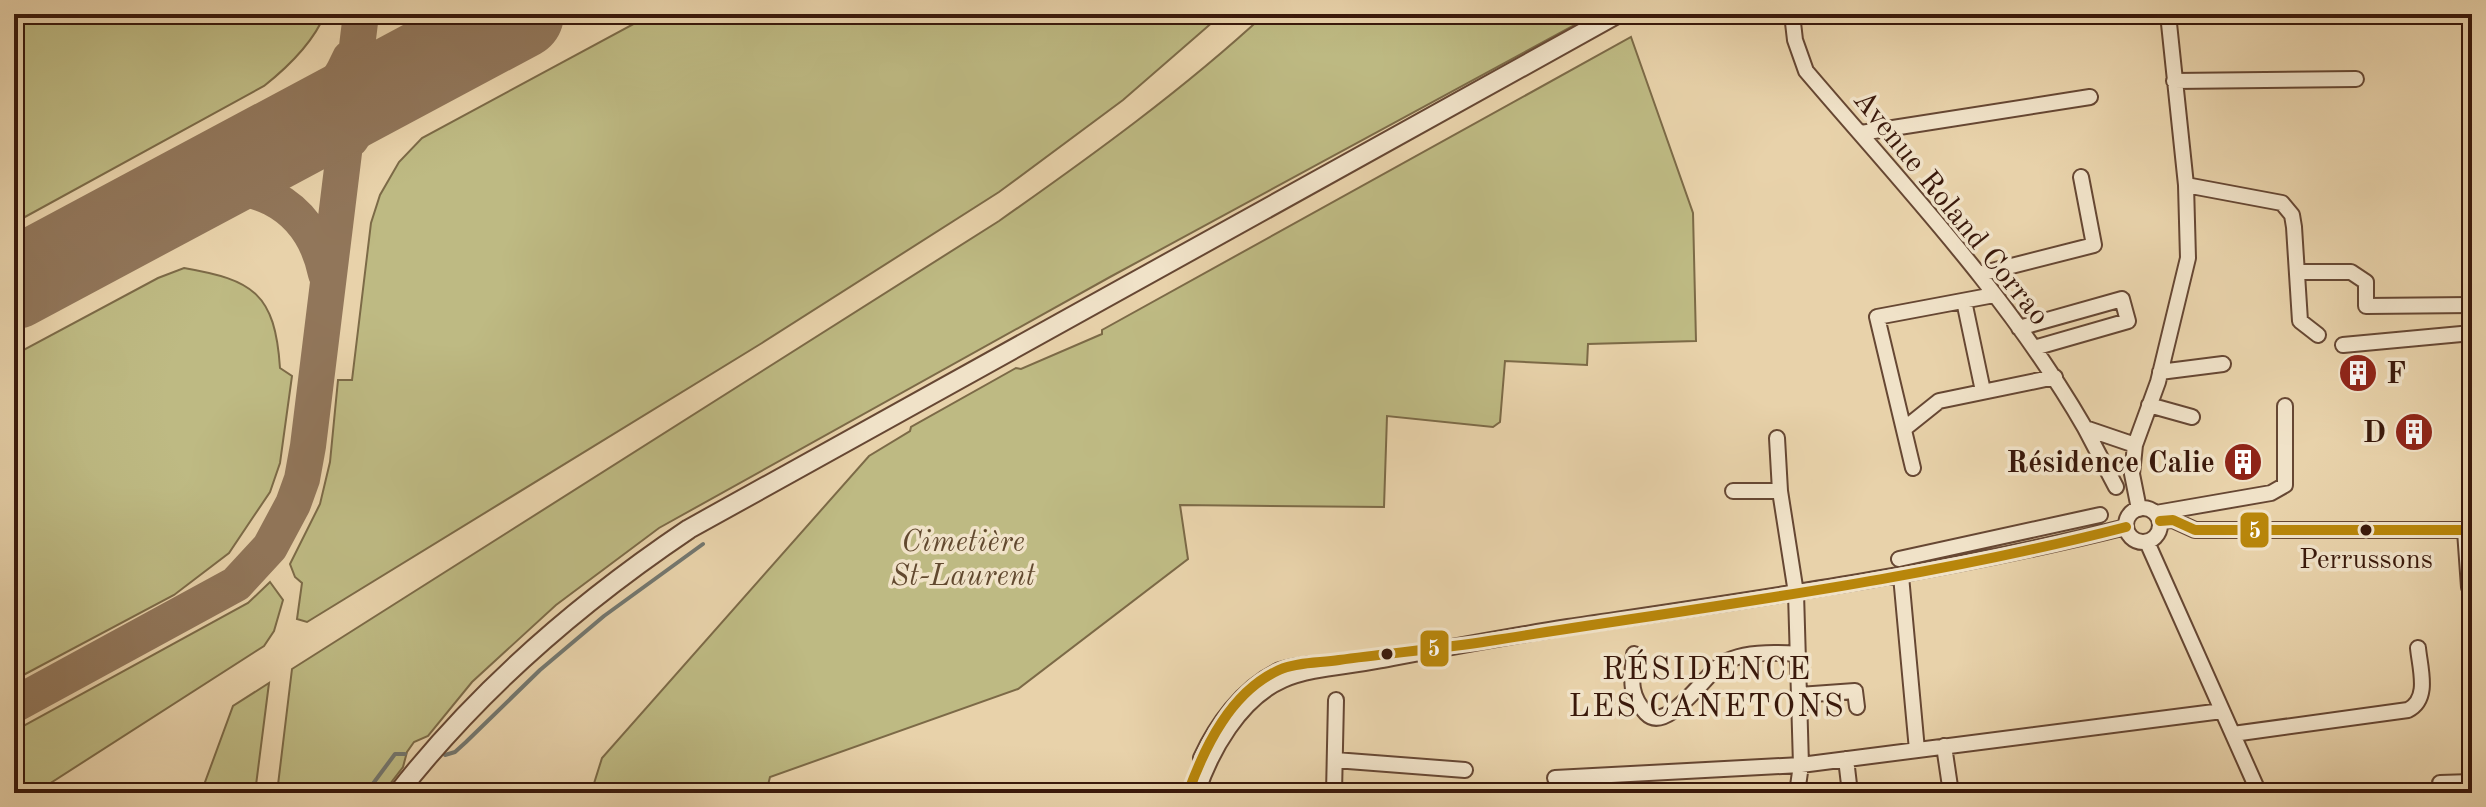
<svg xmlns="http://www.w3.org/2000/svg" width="2486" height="807" viewBox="0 0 2486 807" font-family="'Old Standard TT',serif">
<rect width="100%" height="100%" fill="#e8d2aa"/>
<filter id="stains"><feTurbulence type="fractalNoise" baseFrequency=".0025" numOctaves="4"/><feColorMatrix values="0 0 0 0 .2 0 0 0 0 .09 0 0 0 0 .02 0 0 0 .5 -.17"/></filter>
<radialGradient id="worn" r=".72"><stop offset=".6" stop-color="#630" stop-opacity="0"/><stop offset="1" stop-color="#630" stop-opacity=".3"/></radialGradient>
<path fill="#beba83" stroke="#7c6a47" stroke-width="2" d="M14,14H325C313,43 288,67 264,86L14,223Z
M652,14H1222L1123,100L999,192L762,343L307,622L297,619L302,583L295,577L290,564L320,504L330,462L338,380H352L371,223L380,195L399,162L422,138Z
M1265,14H1595L1110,277L659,528L556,605L472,682L428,736L414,742L407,752L403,767L383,793H277L292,669L999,221C1090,157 1183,90 1265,14Z
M1631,37L1693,213L1696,341L1588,344L1587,365L1505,361L1500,422L1493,427L1387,416L1384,507L1180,505L1188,559L1018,689L770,777L766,793H591L602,758L869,456L910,431L911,427L1016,368L1021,369L1102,334V330Z
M184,268C253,280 275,293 280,368L292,376L280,463L270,492L229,553L174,595L14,680V355L158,278Z
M270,582L283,600L274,631L264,646L35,793H14V731L248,603Z
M269,683L255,793H201L233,706Z"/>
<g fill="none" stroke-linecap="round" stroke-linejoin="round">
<path stroke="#73776f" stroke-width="4" d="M445,755L455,752L466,742L540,670L604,616L703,544
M366,793L395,754H405"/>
<path stroke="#91765a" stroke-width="36" d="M351,139L380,95L405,75
M278,143C310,121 334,94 350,58
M179,196C247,171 311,201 326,274
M14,705L236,584L270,547L293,504L302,479L308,446L361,14"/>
<path stroke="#91765a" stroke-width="90" d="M14,284L519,14"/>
<defs>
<path id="minor" d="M1792,14L1795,40L1806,71C1904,186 2009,296 2085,428L2135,445
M2174,81L2356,79
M1861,133L2090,97
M2186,185L2282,203L2292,215L2294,227L2300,321L2318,335
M2297,272H2351L2366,282V306L2472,305
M1980,274L2094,245L2081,177
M1964,301L1983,391
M2019,328L2122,299L2128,321L2034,348
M2343,345L2472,333
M2160,372L2223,364
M2149,405L2192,417
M2085,428L2116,487
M1904,429L1939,401L2055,377
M1777,438L1780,491L1796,593L1801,765L1797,793
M1913,468L1877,317L1994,295
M1733,491H1780
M2126 525a17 17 0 1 1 34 0a17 17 0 1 1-34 0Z
M2139,509L2132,474L2135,445L2158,382L2188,258L2186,185L2168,14
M2156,513L2271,493L2285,485V406
M2160,521L2173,520L2195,530H2472
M2465,531L2469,587L2472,592
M2147,542L2259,793
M1899,559L2100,515
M1901,576L1917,750
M1634,654C1632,678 1628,694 1646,713C1667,735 1706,673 1723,663C1744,651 1775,652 1798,654
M1799,695L1855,691L1857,707
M2233,734L2408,710C2430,699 2420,669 2418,648
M1944,746L1951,793
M1201,758C1216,725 1242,689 1276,672C1287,666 1301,666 1313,664
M1846,759L1850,793
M1335,760L1465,770
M1555,778L1801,765L2222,711
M2440,783L2472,782
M465,791L468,793
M1197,793C1211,751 1240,699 1283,680C1311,668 1347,667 1377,661C1441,649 1504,637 1568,627C1755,599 1942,573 2126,527
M1334,793L1336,700
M2312,793L2340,791"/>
<path id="tertiary" d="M398,793C480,688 579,603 689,529L1617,14"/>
</defs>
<use href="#minor" stroke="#664733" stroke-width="18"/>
<use href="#tertiary" stroke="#664733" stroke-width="22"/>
<use href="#minor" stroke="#f0e2c8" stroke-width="14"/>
<use href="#tertiary" stroke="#f0e2c8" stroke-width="18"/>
<defs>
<path id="bus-1" d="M2160,521L2173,520L2195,530H2472
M1188,793C1205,746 1231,692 1279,670C1297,662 1320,663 1339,660C1389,653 1439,649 1489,641C1702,607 1917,581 2126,527"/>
</defs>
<use href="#bus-1" stroke="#f0e2c8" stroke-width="16"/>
<use href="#bus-1" stroke="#b8860b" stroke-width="10"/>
</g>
<defs>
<symbol id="building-disc" viewBox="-11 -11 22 22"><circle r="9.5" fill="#8f2418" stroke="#f0e2c8"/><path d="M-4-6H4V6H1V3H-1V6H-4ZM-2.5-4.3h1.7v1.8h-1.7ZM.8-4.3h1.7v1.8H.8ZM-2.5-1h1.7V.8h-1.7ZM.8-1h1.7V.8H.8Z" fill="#fff"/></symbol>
</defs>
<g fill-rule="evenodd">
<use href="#building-disc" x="2336" y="351" width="44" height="44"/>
<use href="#building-disc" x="2392" y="410" width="44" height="44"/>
<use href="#building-disc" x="2221" y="440" width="44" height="44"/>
</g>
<g fill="#3a190b" stroke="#f0e2c8" stroke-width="3">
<circle cx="2366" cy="530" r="7"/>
<circle cx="1387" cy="654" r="7"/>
</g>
<g text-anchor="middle" stroke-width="7" stroke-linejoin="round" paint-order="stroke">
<g font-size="28" fill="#3a190b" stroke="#f0e2c8">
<text x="2366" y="568">Perrussons</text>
</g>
<g font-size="30" fill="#3a190b" stroke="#f0e2c8">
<text transform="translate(1952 207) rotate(51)" y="10">Avenue Roland Corrao</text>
</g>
<g font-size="30" font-weight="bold" fill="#3a190b" stroke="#f0e2c8" text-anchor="end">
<text x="2386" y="383" text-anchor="start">F</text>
<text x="2386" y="442">D</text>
<text x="2215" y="472">Résidence Calie</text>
</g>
<g font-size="30" font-style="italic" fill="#62492f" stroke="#f0e2c8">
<text x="963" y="551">Cimetière<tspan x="963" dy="34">St-Laurent</tspan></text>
</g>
<g font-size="32" letter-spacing="2" fill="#3a190b" stroke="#f0e2c8">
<text x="1707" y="679">RÉSIDENCE<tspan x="1707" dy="37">LES CANETONS</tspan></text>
</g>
</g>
<g stroke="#f0e2c8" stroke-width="3">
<rect x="2239" y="511" width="31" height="38" rx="8" fill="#b8860b"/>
<rect x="1419" y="629" width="31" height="39" rx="8" fill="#b8860b"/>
</g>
<g font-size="22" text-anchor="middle" font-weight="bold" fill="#fff">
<text x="2255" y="538">5</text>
<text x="1434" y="656">5</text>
</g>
<rect width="2486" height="807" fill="none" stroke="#e8d2aa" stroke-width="48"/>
<rect x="16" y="16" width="2454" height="775" fill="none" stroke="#3a190b" stroke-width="4"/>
<rect x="24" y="24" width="2438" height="759" fill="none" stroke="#3a190b" stroke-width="2"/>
<rect width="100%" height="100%" filter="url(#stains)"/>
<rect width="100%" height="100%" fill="url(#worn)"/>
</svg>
